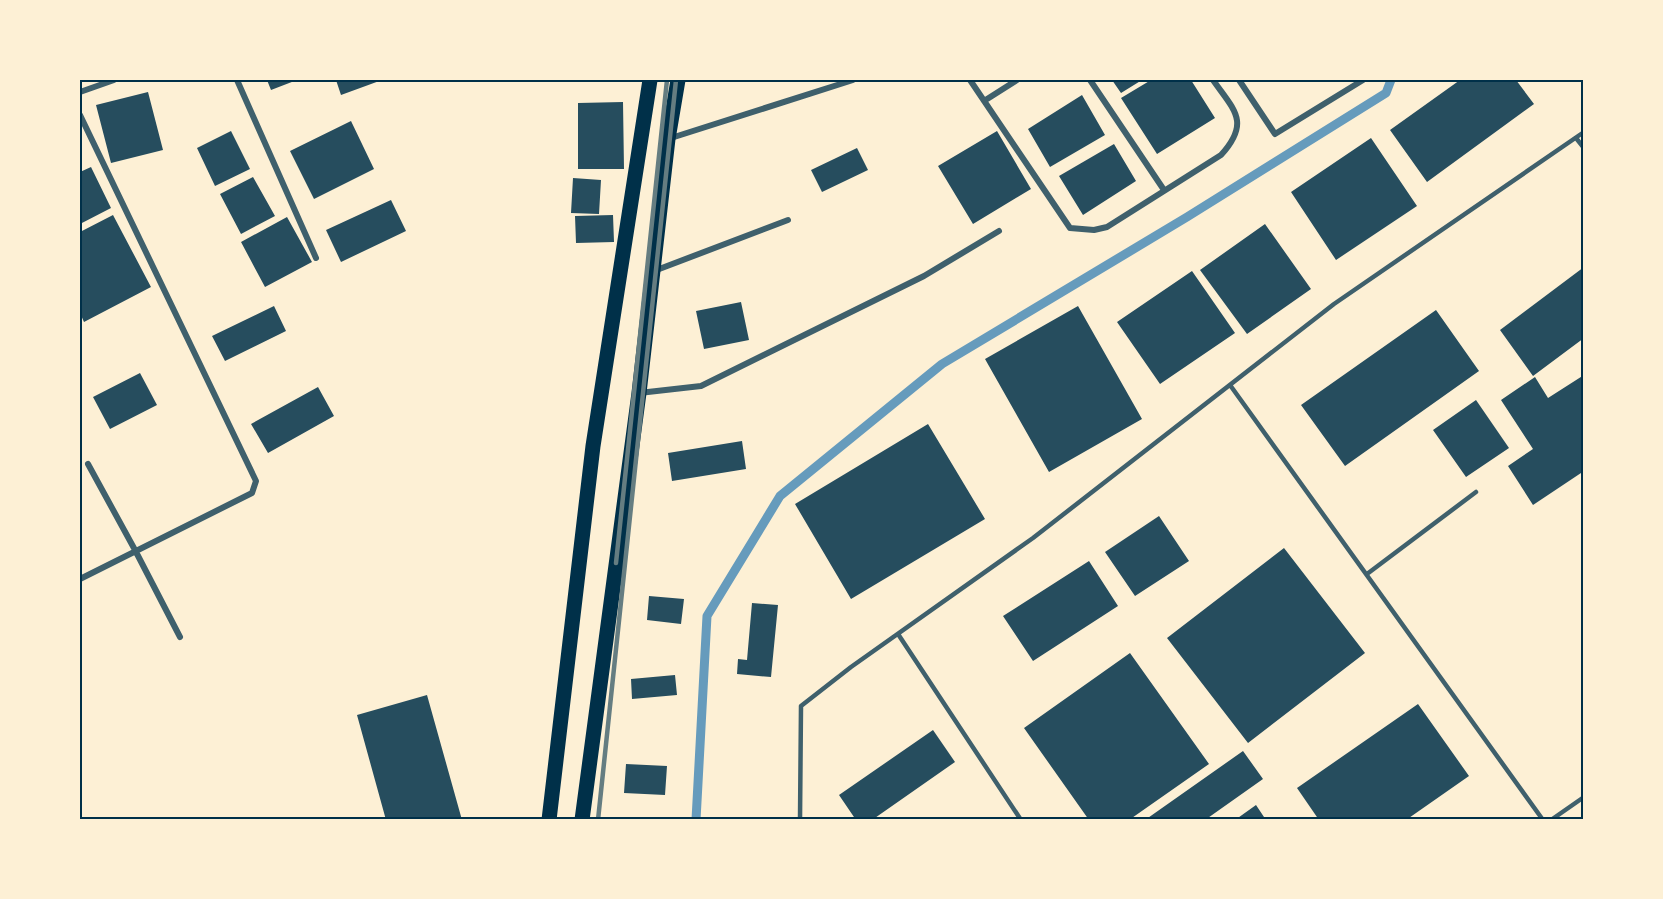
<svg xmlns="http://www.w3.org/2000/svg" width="1663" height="899" viewBox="0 0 1663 899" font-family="'Archivo Narrow',sans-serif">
<rect width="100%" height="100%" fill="#fdf0d5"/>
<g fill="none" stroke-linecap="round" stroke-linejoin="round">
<path stroke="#669bbc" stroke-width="9" d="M696,820L707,616L780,496L942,364L1187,217L1386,93L1391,80"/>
</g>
<path fill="#264d5e" d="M267,80H297L271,90Z
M336,80H382L341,95Z
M1112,80H1142L1121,93Z
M1151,80H1191L1215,118L1157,154L1121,98Z
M1460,80H1516L1534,104L1427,182L1390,130Z
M148,92L163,150L111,163L96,105Z
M1082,95L1105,135L1050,167L1028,129Z
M623,102L624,169H578V103Z
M351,121L374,169L314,199L290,151Z
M231,131L250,169L215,186L197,148Z
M997,131L1031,189L973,224L938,166Z
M1371,138L1417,206L1336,260L1291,192Z
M1114,144L1136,181L1083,215L1059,176Z
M857,148L868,170L822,192L811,170Z
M91,167L111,208L80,224V172Z
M253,177L275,216L241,234L220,194Z
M573,178L601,180L599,214L571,213Z
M391,200L406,231L341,262L326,230Z
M113,215L151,287L84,322L80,313V232Z
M613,215L614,242L576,243L575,216Z
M287,217L312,262L265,287L241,242Z
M1265,224L1311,289L1247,334L1200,270Z
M1584,267V338L1533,376L1500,330Z
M1192,271L1235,333L1160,384L1117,322Z
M741,302L749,340L704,349L696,311Z
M274,306L286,331L225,361L212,336Z
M1078,306L1142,419L1049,472L985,359Z
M1436,310L1479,371L1345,466L1301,405Z
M140,373L157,405L110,429L93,397Z
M1584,375V442L1581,444L1584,447V471L1533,505L1508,466L1533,449L1501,400L1535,377L1548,398Z
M318,387L334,416L268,453L251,424Z
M1476,400L1509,448L1466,477L1433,430Z
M928,424L985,519L851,599L795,504Z
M742,441L746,469L672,481L668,453Z
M1159,516L1189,561L1135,596L1105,552Z
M1284,548L1365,653L1248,743L1167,638Z
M1089,561L1118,606L1033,661L1003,616Z
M649,596L684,599L681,624L647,620Z
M752,603L778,605L771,677L737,674L738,659L747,660Z
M1130,653L1209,764L1129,820H1089L1024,728Z
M675,675L677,695L632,699L631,679Z
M427,695L462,820H386L357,715Z
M1418,704L1469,776L1406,820H1319L1297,788Z
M933,730L955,762L872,820H856L839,795Z
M1243,751L1263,779L1205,820H1145Z
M626,764L667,766L665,795L624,793Z
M1256,805L1266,820H1235Z"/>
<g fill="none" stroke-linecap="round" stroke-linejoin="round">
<path stroke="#3f606c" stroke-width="4.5" d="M1576,138L1584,148
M1230,385L1543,820
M1367,574L1476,492
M898,634L1021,820
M800,820L801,706L851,667L1033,538L1334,304L1584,132
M1551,820L1584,797"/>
<path stroke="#3f606c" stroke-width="6" d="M237,80L316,258
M970,80L1070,228L1094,230L1107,227L1221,155C1251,122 1234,110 1213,80
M1090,80L1164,190
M1239,80L1275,134L1363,80
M80,92L114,80
M984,101L1017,80
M80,115L256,481L252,493L80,579
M671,138L853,80
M654,271L788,220
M639,393L701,386L924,276L999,231
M88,464L135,550L180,637"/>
<path stroke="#003049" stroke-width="15" d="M549,820L593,446L650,80
M582,820L639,393L668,139L678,80"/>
<path stroke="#657d81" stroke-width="4.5" d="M616,563L667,80
M598,820L676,80"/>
</g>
<rect width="1663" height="899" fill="none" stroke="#fdf0d5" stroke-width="162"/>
<rect x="81" y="81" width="1501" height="737" fill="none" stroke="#003049" stroke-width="2"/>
</svg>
